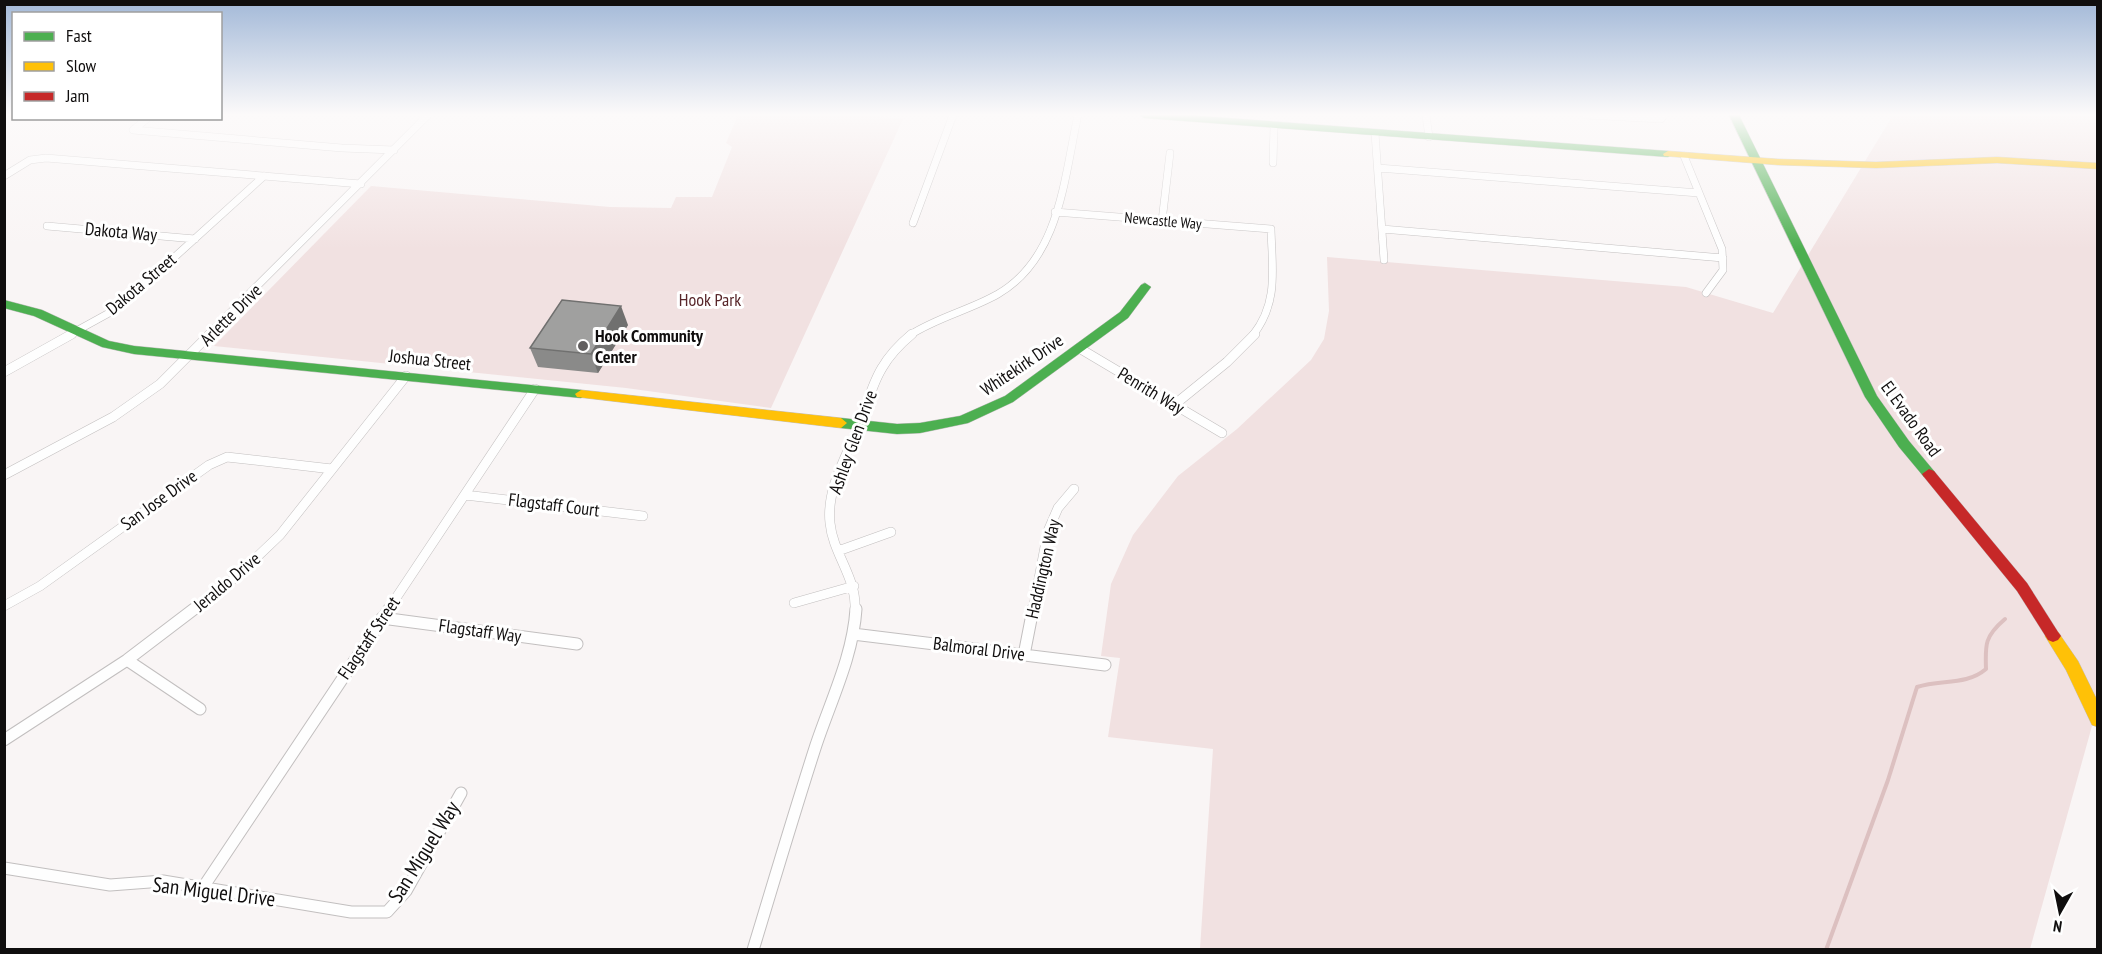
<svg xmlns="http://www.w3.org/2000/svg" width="2102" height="954" viewBox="0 0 2102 954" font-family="'PT Sans Narrow',sans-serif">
<rect width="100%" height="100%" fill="#f9f5f5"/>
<path fill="#f1e1e1" d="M738,115H861L903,119L771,408L626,388L214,346L371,186L610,207L671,208L676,197H712L732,147L726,143Z
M1893,115H2097V708L2030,949H1200L1213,749L1108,737L1120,658L1101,656L1111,584L1133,535L1178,476L1237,429L1311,360L1324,339L1329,311L1327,257L1686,287L1773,313Z"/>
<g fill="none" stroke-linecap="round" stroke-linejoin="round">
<path stroke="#dcc0c0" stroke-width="4" d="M1826,950L1888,780L1917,687C1941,679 1966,686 1986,669C1985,644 1985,636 2005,619"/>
<defs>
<path id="street-far2" d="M1426,115L1429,137
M1586,115L1661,119L1664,115
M148,118L133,130L342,148L394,150
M1375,133L1384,260
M1684,156L1722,249L1723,270L1706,293
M1273,163L1274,125
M1378,168L1699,193
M4,176L30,160L46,158L361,184
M1055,212L1271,229C1272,268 1279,302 1253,335
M1162,221L1170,153
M913,223L953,115
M47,226L195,239
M1382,229L1723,258
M69,335L109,313L146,283L264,176
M208,335L428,115
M910,335C938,317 970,310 998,294C1060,258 1064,178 1078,115"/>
<path id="street-far1" d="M1079,348L1222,433
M4,372L72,334
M1174,405L1227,362L1255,334
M4,475L113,417L160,384L210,334
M465,495L643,516
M838,551L891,532
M794,603L854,586
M4,606L40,586L209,465L227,457L332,469
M192,610L236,577L280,535L406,376
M388,610L535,389
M855,610C857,578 833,554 830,523C826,488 848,454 860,423C867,405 872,384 882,368C890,354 900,344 912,334
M1033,610L1048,531L1058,508L1074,489"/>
<path id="street" d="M382,618L577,644
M853,634L1105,665
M1024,655L1033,609
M127,660L200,709
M4,740L127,660L194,609
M4,868L110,885L163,881L351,912H387L406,891L461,793
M204,886L389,609
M753,950C774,881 794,813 816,745C831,700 853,656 856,609"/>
<path id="fast" d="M1140,115H1188L1668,151L1673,154L1668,157L1144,118Z
M1729,115H1739L1877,396L1909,441L1934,471L1936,474L1934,477H1924L1899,447L1865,397Z
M1145,283L1151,287L1128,318L1013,402L968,423L920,433L897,434L841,428L835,423L841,418L897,424L920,423L960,416L1005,396L1120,312L1141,285Z
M4,300L42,310L109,341L134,346L581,390L587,394L581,398L134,354L102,347L34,316L4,308Z"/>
<path id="slow" d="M1668,151L1778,159L1876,162L1997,157L2098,163V169L1997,163L1876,168L1778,165L1664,156L1663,154Z
M581,390L841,418L847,423L841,428L577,397L575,394Z
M2053,630L2058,632L2078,661L2098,702V727L2092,725L2066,670L2045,636L2048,632Z"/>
<path id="jam" d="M1929,469L1934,471L2027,583L2058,632L2061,636L2058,640L2053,642L2048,640L2017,591L1924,477L1922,474Z"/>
</defs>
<use href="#street-far2" stroke="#c2bfbf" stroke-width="8"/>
<use href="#street-far1" stroke="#c2bfbf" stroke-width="10"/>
<use href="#street" stroke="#c2bfbf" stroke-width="13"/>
<use href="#fast" stroke="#c2bfbf" stroke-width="1"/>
<use href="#slow" stroke="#c2bfbf" stroke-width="1"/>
<use href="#jam" stroke="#c2bfbf" stroke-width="1"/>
<use href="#street-far2" stroke="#fefefe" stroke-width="7"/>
<use href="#street-far1" stroke="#fefefe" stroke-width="9"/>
<use href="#street" stroke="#fefefe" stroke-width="11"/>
<use href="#fast" fill="#4caf50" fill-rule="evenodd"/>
<use href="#slow" fill="#ffc107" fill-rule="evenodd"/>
<use href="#jam" fill="#c62828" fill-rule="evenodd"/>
</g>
<path fill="#8a8a89" d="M628,325L598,373L538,367L530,348Z"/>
<path fill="#70706f" d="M621,306L628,325L598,373L591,354Z"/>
<path fill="#a0a09f" stroke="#70706f" stroke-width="1.5" d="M562,300L621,306L591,354L530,348Z"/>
<linearGradient id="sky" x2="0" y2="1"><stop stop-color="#a3b9d8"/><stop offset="0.46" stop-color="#fcfafa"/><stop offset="1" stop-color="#fcfafa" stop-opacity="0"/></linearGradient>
<rect width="2102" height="249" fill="url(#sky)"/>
<circle fill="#625f5f" stroke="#fff" stroke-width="2" cx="583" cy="346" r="6"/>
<g text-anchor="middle" stroke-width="6" stroke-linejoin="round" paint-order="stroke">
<g font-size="15" fill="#100e0e" stroke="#fff">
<text transform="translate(1163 221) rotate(5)" y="5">Newcastle Way</text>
</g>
<g font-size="18" fill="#100e0e" stroke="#fff">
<text transform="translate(121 232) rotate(5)" y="6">Dakota Way</text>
<text transform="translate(141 284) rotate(-40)" y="6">Dakota Street</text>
<text transform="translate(231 315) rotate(-45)" y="6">Arlette Drive</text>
<text transform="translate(430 360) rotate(6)" y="6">Joshua Street</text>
<text transform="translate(1022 365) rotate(-34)" y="6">Whitekirk Drive</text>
<text transform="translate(1151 391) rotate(31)" y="6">Penrith Way</text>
<text transform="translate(1911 419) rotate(54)" y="6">El Evado Road</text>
<text transform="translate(853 442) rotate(-70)" y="6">Ashley Glen Drive</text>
<text transform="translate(159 500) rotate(-36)" y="6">San Jose Drive</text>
<text transform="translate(554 505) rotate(7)" y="6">Flagstaff Court</text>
<text transform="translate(1043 569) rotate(-77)" y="6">Haddington Way</text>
<text transform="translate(227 582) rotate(-40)" y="6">Jeraldo Drive</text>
<text transform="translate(480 631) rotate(8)" y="6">Flagstaff Way</text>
<text transform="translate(369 638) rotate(-56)" y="6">Flagstaff Street</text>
<text transform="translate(979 649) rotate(7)" y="6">Balmoral Drive</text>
</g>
<g font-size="18" fill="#58262a" stroke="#fff">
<text x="710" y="306">Hook Park</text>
</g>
<g font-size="18" font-weight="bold" fill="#100e0e" stroke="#fff" text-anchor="start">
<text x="595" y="342">Hook Community<tspan x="595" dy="21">Center</tspan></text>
</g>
<g font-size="21" fill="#100e0e" stroke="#fff">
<text transform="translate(424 852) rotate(-58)" y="7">San Miguel Way</text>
<text transform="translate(214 892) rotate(7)" y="7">San Miguel Drive</text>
</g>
</g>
<rect width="2102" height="954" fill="none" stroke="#100e0e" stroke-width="12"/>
<rect x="12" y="12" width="210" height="108" fill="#ffffff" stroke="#9f9f9f" stroke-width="1.5"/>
<rect x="24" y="32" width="30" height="9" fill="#4caf50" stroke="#9f9f9f" stroke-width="1.5"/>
<text x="66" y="42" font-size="18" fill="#100e0e">Fast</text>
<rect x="24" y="62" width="30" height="9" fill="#ffc107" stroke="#9f9f9f" stroke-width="1.5"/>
<text x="66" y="72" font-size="18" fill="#100e0e">Slow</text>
<rect x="24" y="92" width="30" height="9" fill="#c62828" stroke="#9f9f9f" stroke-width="1.5"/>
<text x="66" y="102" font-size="18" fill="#100e0e">Jam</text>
<g transform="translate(2060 912) rotate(189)" stroke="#ffffff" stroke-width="4.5" paint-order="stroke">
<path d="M0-4.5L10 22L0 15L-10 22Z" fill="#100e0e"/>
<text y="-9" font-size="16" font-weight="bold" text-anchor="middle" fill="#100e0e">N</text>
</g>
</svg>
